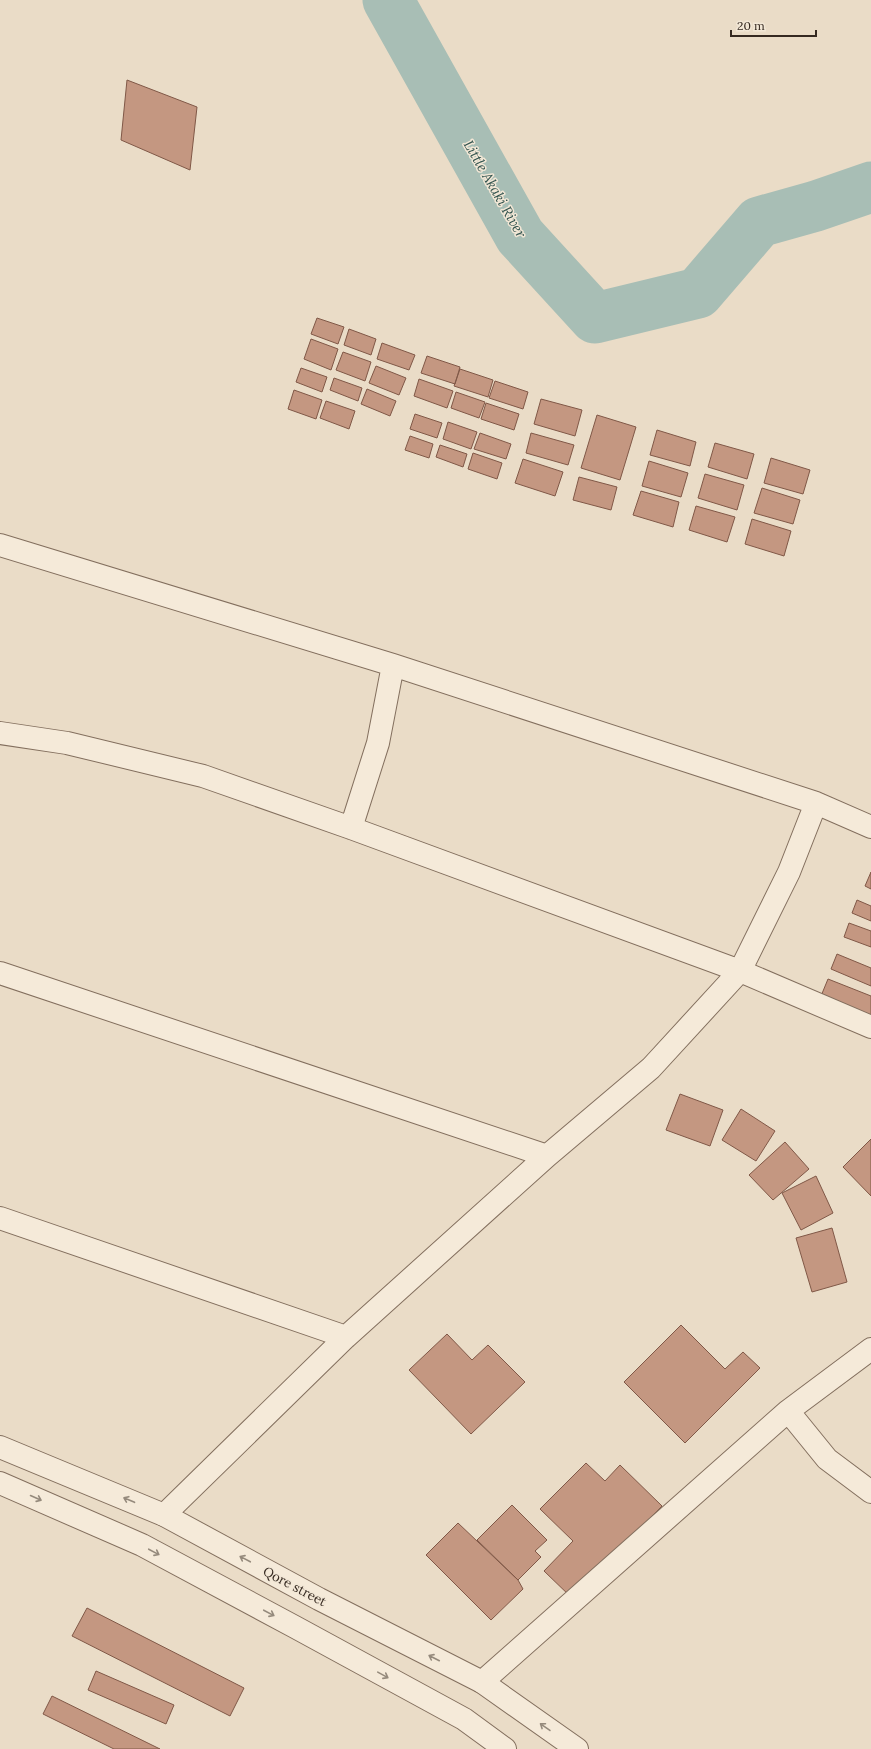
<svg xmlns="http://www.w3.org/2000/svg" width="871" height="1749" viewBox="0 0 871 1749" font-family="Lora,serif">
<rect width="100%" height="100%" fill="#eadcc7"/>
<g fill="none" stroke-linecap="round" stroke-linejoin="round">
<path stroke="#a8beb5" stroke-width="51" d="M388,0L520,236L595,318L698,293L759,222L816,206L871,187"/>
</g>
<path fill="#c49781" stroke="#805847" d="M127,80L197,107L190,170L121,140Z
M317,318L344,327L338,344L311,334Z
M349,329L376,339L371,355L344,345Z
M311,339L338,349L331,370L304,359Z
M382,343L415,355L409,370L377,359Z
M343,352L371,362L365,381L336,370Z
M427,356L460,367L455,384L421,373Z
M376,366L406,378L399,395L369,383Z
M301,368L327,377L322,392L296,382Z
M460,369L493,380L488,397L454,386Z
M334,378L362,388L358,401L330,390Z
M419,379L453,391L447,408L414,396Z
M495,381L528,392L523,409L489,398Z
M367,389L396,401L390,416L361,404Z
M294,390L322,400L316,419L288,409Z
M456,392L485,402L479,418L451,408Z
M541,399L582,410L575,436L534,424Z
M326,401L355,411L349,429L320,418Z
M486,403L519,414L514,430L481,419Z
M415,414L442,423L437,438L410,429Z
M597,415L636,427L620,480L581,468Z
M448,422L477,432L471,449L443,439Z
M657,430L696,442L690,466L650,455Z
M480,433L511,444L506,459L474,449Z
M531,433L574,445L568,465L526,453Z
M410,436L433,444L429,458L405,450Z
M715,443L754,454L747,479L708,467Z
M440,445L467,454L463,467L436,457Z
M473,453L502,463L497,479L468,469Z
M771,458L810,470L803,494L764,483Z
M523,459L563,472L555,496L515,483Z
M649,461L688,473L681,497L642,486Z
M705,474L744,485L737,510L698,498Z
M579,477L617,487L611,510L573,500Z
M762,488L800,500L793,524L754,513Z
M641,491L679,502L673,527L633,515Z
M696,506L735,517L727,542L689,530Z
M752,519L791,531L784,556L745,544Z
M871,872V889L865,886Z
M857,900L871,906V921L852,913Z
M849,923L871,931V947L844,937Z
M837,954L871,968V986L831,969Z
M828,979L871,996V1015L821,996Z
M680,1094L723,1110L710,1146L666,1130Z
M741,1109L775,1131L756,1161L722,1140Z
M871,1139V1196L843,1167Z
M785,1142L809,1169L773,1200L749,1175Z
M816,1176L833,1213L801,1230L782,1193Z
M832,1228L847,1282L812,1292L796,1238Z
M681,1325L725,1369L743,1352L760,1368L685,1443L624,1382Z
M447,1334L472,1360L488,1345L525,1382L471,1434L409,1370Z
M586,1463L605,1481L620,1465L662,1506L572,1598L544,1571L573,1541L540,1509Z
M512,1505L547,1540L535,1551L541,1557L518,1580L477,1540Z
M458,1523L518,1580L523,1589L491,1620L426,1555Z
M87,1608L244,1688L230,1716L72,1636Z
M96,1671L174,1705L166,1724L88,1690Z
M52,1696L160,1749H114L43,1714Z"/>
<g fill="none" stroke-linecap="round" stroke-linejoin="round">
<defs>
<path id="minor" d="M0,545L393,665L816,803L871,827
M0,733L67,743L203,776L351,828L740,971L871,1027
M351,828L378,743L393,665
M0,973L547,1156
M0,1218L346,1337
M788,1411L827,1459L871,1492
M164,1515L346,1337L547,1156L651,1068L740,971L789,872L816,803
M482,1682L788,1411L871,1349"/>
<path id="tertiary" d="M0,1447L164,1515L319,1599L482,1682L577,1749
M0,1483L142,1545L295,1627L464,1719L505,1749"/>
</defs>
<use href="#minor" stroke="#836f5e" stroke-width="24"/>
<use href="#tertiary" stroke="#836f5e" stroke-width="24"/>
<use href="#minor" stroke="#f5ead9" stroke-width="22"/>
<use href="#tertiary" stroke="#f5ead9" stroke-width="22"/>
</g>
<defs><path id="oneway-shaft" d="M-6 0H5M1.5-3L5.5 0L1.5 3" fill="none" stroke-width="1.6" stroke-linecap="round" stroke-linejoin="round"/></defs>
<g stroke="#958a7c">
<use href="#oneway-shaft" transform="translate(36 1498) rotate(24)"/>
<use href="#oneway-shaft" transform="translate(129 1500) rotate(-157)"/>
<use href="#oneway-shaft" transform="translate(154 1552) rotate(28)"/>
<use href="#oneway-shaft" transform="translate(245 1559) rotate(-152)"/>
<use href="#oneway-shaft" transform="translate(269 1613) rotate(28)"/>
<use href="#oneway-shaft" transform="translate(434 1658) rotate(-153)"/>
<use href="#oneway-shaft" transform="translate(383 1675) rotate(29)"/>
<use href="#oneway-shaft" transform="translate(545 1727) rotate(-145)"/>
</g>
<g text-anchor="middle" stroke-width="3" stroke-linejoin="round" paint-order="stroke">
<g font-size="13" fill="#352920" stroke="#f2e7d6">
<text transform="translate(295 1586) rotate(28)" y="5">Qore street</text>
</g>
<g font-size="14" font-style="italic" fill="#31534e" stroke="#f2e7d6">
<text transform="translate(495 189) rotate(60)" y="5">Little Akaki River</text>
</g>
</g>
<path d="M731 30v6h85v-6" fill="none" stroke="#352920" stroke-width="2"/>
<text x="737" y="30" font-size="12" fill="#352920" stroke="#f2e7d6" stroke-width="3" paint-order="stroke">20 m</text>
</svg>
